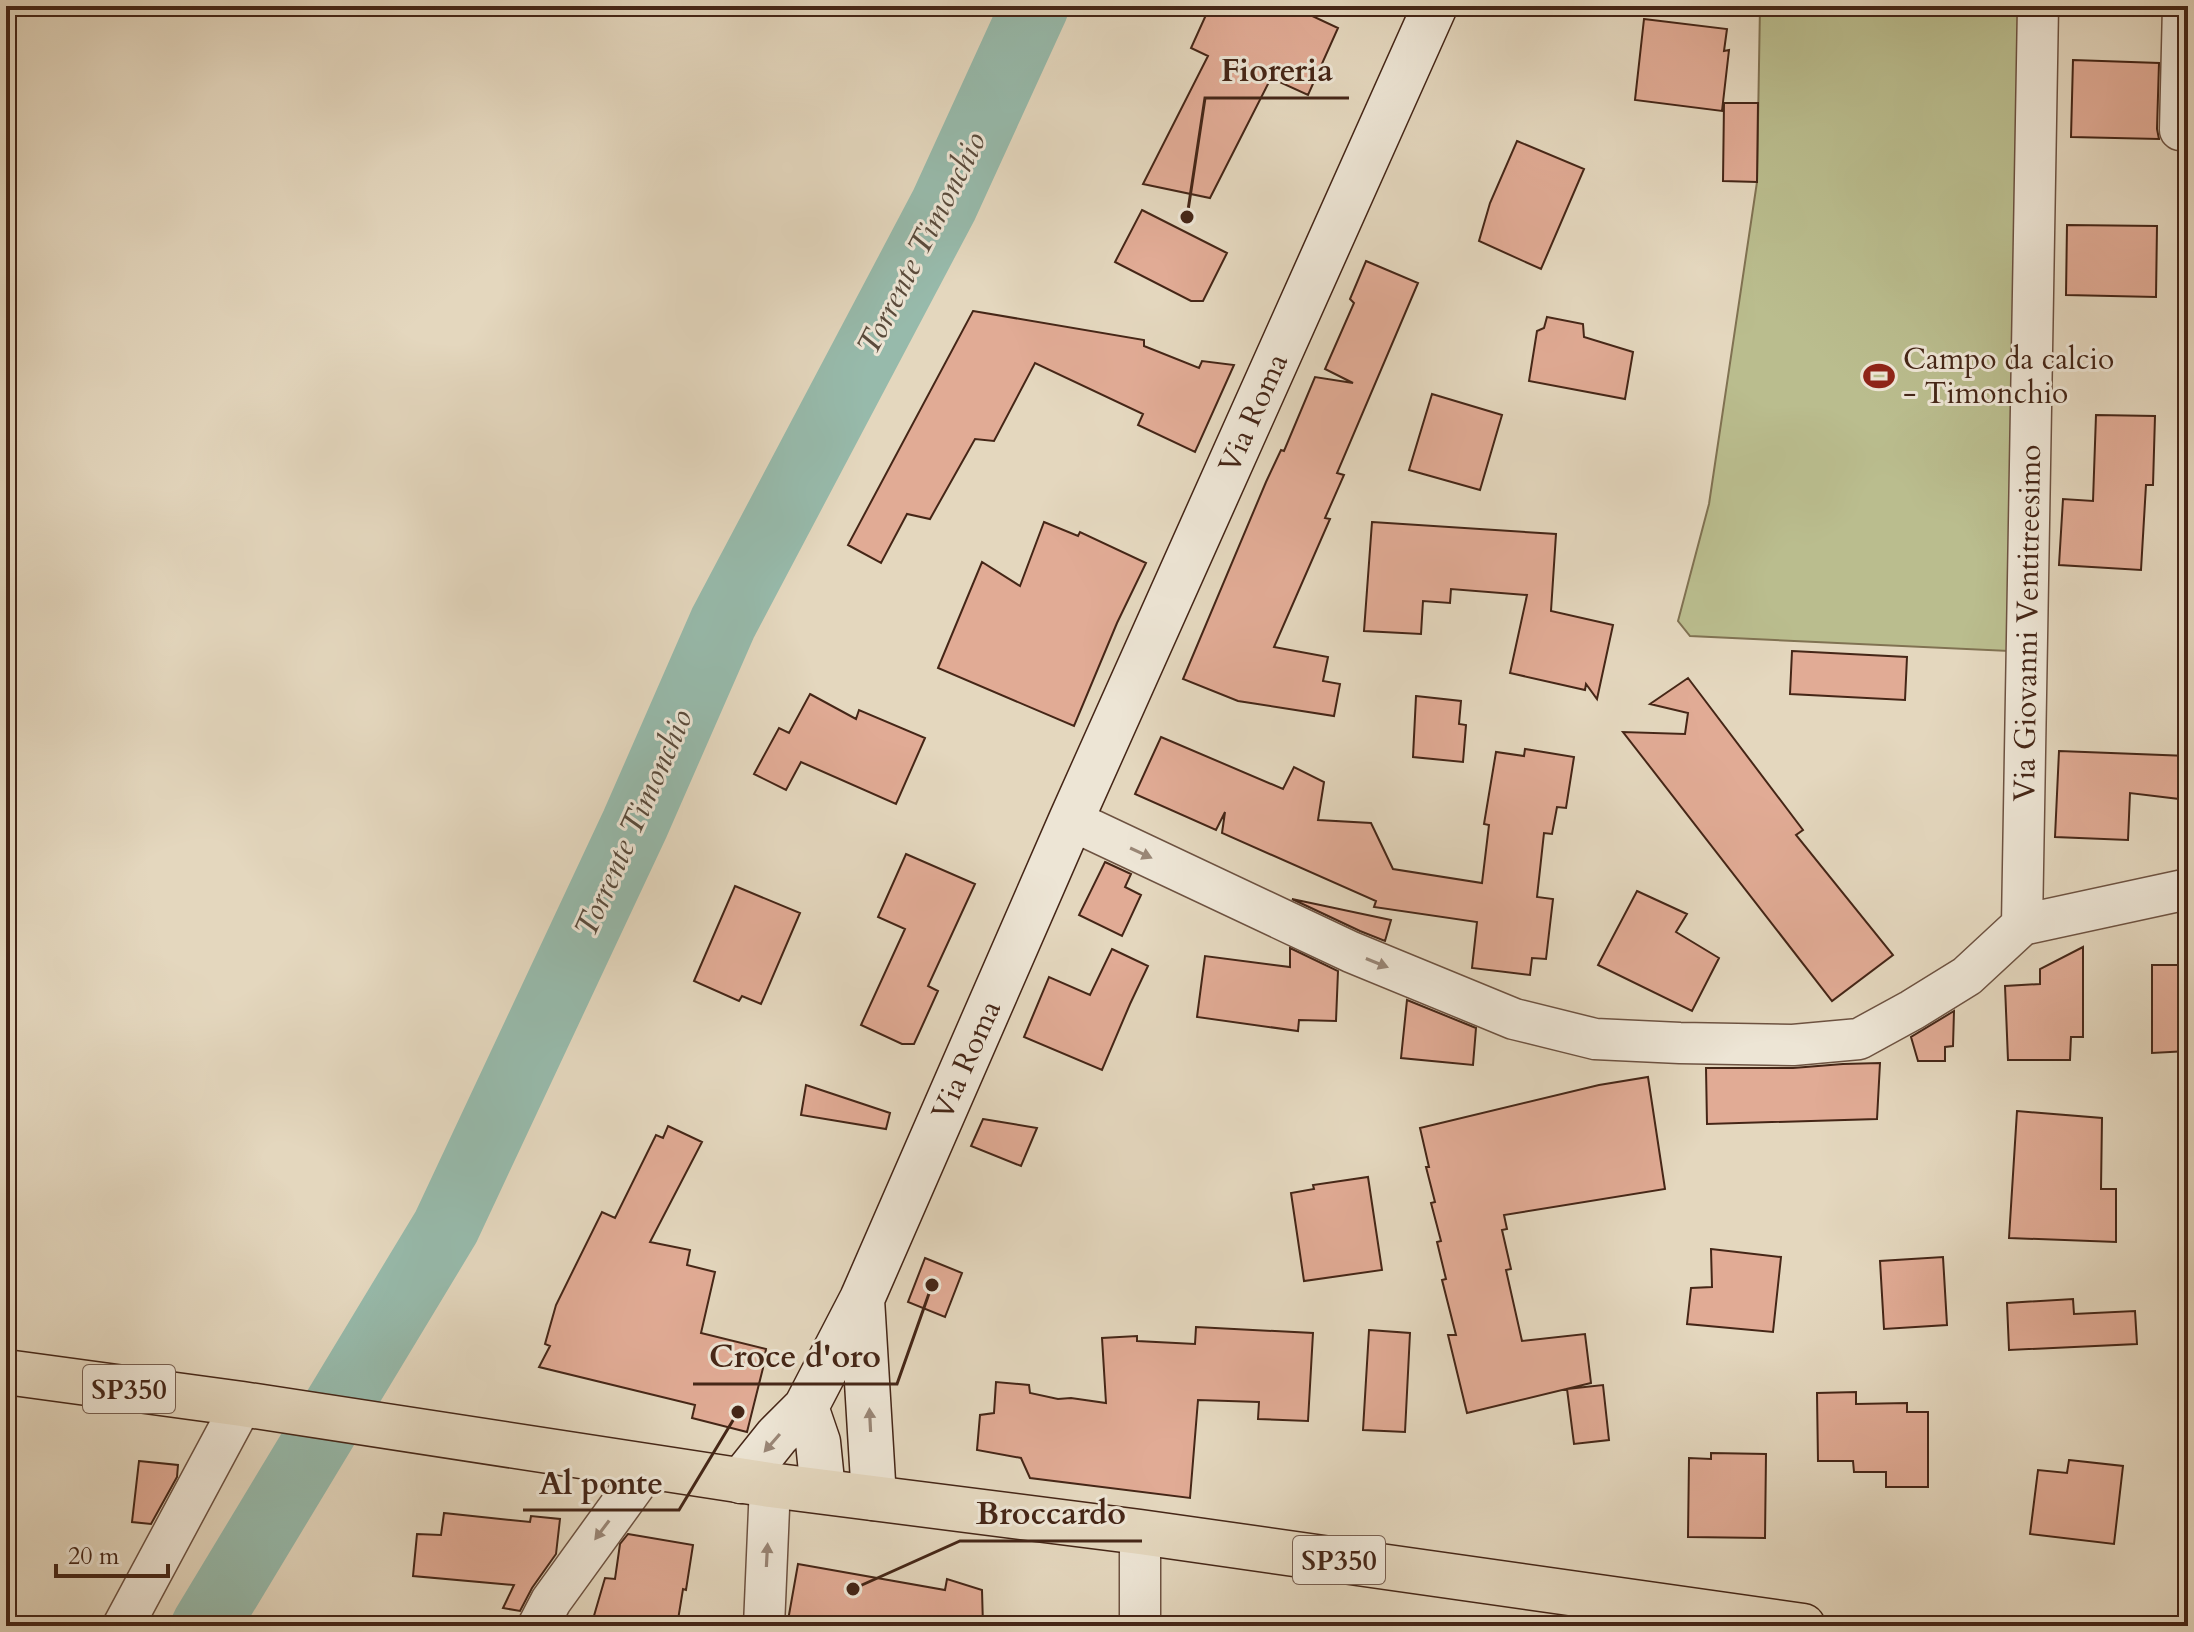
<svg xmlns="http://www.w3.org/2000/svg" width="2194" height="1632" viewBox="0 0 2194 1632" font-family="Cardo,serif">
<rect width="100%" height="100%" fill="#e4d7be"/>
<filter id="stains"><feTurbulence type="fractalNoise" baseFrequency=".0025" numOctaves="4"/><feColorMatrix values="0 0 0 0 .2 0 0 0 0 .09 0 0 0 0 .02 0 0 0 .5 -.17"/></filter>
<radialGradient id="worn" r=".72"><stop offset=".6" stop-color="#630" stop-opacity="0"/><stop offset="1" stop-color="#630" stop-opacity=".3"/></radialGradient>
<path fill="#babd8e" stroke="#807252" stroke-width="2" d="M1760,6H2023L2009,651L1690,636L1678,621L1709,504L1757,182Z"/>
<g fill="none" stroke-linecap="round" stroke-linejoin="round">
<path stroke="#97baab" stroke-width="68" d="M205,1626L446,1227L635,824L723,623L944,205L1035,6"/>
</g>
<path fill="#e1ab95" stroke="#452617" stroke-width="2" d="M1210,6H1291L1338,28L1308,95L1271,78L1210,198L1143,184L1208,56L1191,48Z
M1644,19L1727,29L1724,51L1729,50L1722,111L1635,100Z
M2073,60L2159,63L2157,129L2159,139L2071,137Z
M1724,103H1758L1757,182L1723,181Z
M1517,141L1584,169L1541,269L1479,241L1490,203Z
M1142,210L1227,253L1203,301H1191L1115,262Z
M2067,225L2157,226L2156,297L2066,295Z
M1366,261L1418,283L1337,473L1344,475L1325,518L1330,519L1274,647L1328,657L1323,681L1340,684L1334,716L1238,701L1183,679L1266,482L1281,450L1284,451L1315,377L1353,383L1325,369L1354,303L1350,299Z
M973,311L1144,340V346L1199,368L1202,361L1234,365L1195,452L1138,425L1143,414L1035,363L994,441L975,439L930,519L907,514L881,563L848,545Z
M1547,317L1583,324L1584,337L1633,352L1625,399L1529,381L1537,331L1544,328Z
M1432,394L1502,415L1480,490L1409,470Z
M2096,415L2155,416L2153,485H2146L2141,570L2059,565L2063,499L2093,501Z
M1044,522L1078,536L1080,532L1146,563L1117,623L1074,726L938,668L982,562L1020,586Z
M1372,522L1556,534L1551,611L1613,625L1597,699L1586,684L1585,690L1510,673L1527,595L1451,589L1450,603L1423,601L1421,634L1364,631Z
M1792,651L1907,657L1905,700L1790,694Z
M1688,678L1803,830L1796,835L1893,955L1832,1001L1623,732L1685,734L1688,713L1650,704Z
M810,694L856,719L859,710L925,738L896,804L801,762L786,790L754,774L779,728L789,733Z
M1416,696L1461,701L1459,724L1466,725L1463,762L1413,757Z
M1161,737L1283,789L1294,767L1324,782L1318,820L1371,823L1393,869L1482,883L1489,825L1484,824L1496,752L1524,756L1525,749L1574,757L1566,808L1557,807L1552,834L1544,833L1537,897L1553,899L1546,959L1532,958L1530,975L1472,968L1477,922L1374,907L1376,901L1222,833L1225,812L1216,830L1135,794Z
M2059,751L2188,756V800L2130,793L2128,840L2055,837Z
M906,854L975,884L928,986L938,991L914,1044H902L861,1025L905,929L878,917Z
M1105,862L1131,874L1125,887L1141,895L1122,936L1079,915Z
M735,886L800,913L761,1004L742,996L739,1001L694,981Z
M1637,891L1687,914L1676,932L1719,958L1692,1011L1598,965Z
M1292,899L1391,920L1385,941L1360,931Z
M2083,947V1037H2071L2070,1060H2008L2005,986L2040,984V969Z
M1290,948L1338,971L1336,1021L1299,1020L1298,1031L1197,1017L1205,956L1290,967Z
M1112,949L1148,966L1130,1004L1102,1070L1024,1037L1049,977L1090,995Z
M2152,965H2188V1051L2152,1053Z
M1407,1000L1476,1028L1473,1065L1401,1058Z
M1954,1011L1953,1046L1945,1047V1061H1918L1911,1037Z
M1880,1063L1877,1119L1707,1124L1706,1068H1793L1843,1064Z
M1648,1077L1665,1189L1504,1215L1507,1229L1502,1230L1511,1269L1506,1270L1522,1341L1585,1334L1591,1383L1467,1413L1448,1335H1456L1442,1280L1446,1279L1437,1242L1441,1241L1431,1203L1435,1202L1426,1167H1429L1420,1128L1599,1085Z
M806,1085L890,1113L886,1129L801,1115Z
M2017,1111L2102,1118L2101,1189H2116V1242L2009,1238Z
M983,1119L1037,1128L1021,1166L971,1146Z
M668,1126L702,1142L650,1242L690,1250L687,1265L715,1272L701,1333L766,1349L763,1368L747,1432L692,1418L695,1405L539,1367L550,1346L545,1344L556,1305L602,1212L615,1218L656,1135L663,1138Z
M1368,1177L1382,1270L1304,1281L1291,1193L1314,1189L1313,1185Z
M1711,1249L1781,1257L1773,1332L1687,1324L1691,1288L1712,1287Z
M1943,1257L1947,1325L1884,1329L1880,1261Z
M925,1258L962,1273L945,1317L908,1302Z
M2073,1299L2074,1314L2135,1311L2137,1344L2009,1350L2007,1303Z
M1196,1327L1313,1333L1308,1421L1258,1419L1259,1402L1198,1400L1190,1498L1030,1478L1021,1458L977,1450L980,1415L994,1413L996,1382L1029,1385L1030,1393L1058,1399L1071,1398L1106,1403L1102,1338L1137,1336V1341L1195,1344Z
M1369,1330L1410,1333L1405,1432L1363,1430Z
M1603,1385L1609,1440L1574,1444L1567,1389Z
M1856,1392V1404L1907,1403V1412H1928V1487H1886V1472H1854L1853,1461H1818L1817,1393Z
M1711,1453L1766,1454L1765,1538L1688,1537L1689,1458L1711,1459Z
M2069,1460L2123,1466L2114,1544L2030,1534L2038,1470L2067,1473Z
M139,1461L178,1465L177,1477L151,1524L132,1522Z
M444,1513L530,1522L531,1516L560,1519L556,1554L532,1588L520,1611L503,1608L514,1585L413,1576L417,1534L441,1535Z
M628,1534L693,1545L686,1590L683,1589L677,1626H591L605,1578L615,1579L620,1544Z
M798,1564L945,1590L947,1579L982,1590L983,1626H787Z"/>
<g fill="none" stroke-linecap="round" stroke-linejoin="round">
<defs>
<path id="street" d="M2180,130L2183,6
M1071,820L1351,952L1514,1019L1595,1039L1680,1043L1793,1045L1859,1039L1912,1010L1967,976L2022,925
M2022,925L2038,6
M2022,925L2188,889
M1140,1532V1626
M123,1626L242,1404
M538,1626L551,1601L648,1467
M764,1626L770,1485"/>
<path id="secondary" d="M862,1299L874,1498
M806,1407L818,1442L823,1491
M741,1481L777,1436L806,1407L862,1299L1071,820L1435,6"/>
<path id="primary" d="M6,1372L242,1404L770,1485L1140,1532L1803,1626"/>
</defs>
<use href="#street" stroke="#6d5241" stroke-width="43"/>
<use href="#secondary" stroke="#452617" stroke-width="47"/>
<use href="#primary" stroke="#452617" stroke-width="47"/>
<use href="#street" stroke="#ede5d5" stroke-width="40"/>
<use href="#secondary" stroke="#ede5d5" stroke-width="44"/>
<use href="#primary" stroke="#e4d7be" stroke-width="44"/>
</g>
<defs><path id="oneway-solid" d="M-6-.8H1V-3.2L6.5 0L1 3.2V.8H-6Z" transform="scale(2)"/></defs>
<g fill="#998676">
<use href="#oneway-solid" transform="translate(1141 853) rotate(25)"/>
<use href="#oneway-solid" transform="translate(1377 963) rotate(22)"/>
<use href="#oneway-solid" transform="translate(870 1420) rotate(-93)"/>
<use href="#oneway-solid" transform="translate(772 1443) rotate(131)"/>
<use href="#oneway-solid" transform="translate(602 1530) rotate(127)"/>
<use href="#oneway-solid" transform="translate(767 1555) rotate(-87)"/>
</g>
<defs>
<symbol id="stadium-bare" viewBox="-9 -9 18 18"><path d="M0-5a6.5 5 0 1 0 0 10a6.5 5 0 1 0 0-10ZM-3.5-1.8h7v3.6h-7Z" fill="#8f2418" stroke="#ede5d5" stroke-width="2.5" paint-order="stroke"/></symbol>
</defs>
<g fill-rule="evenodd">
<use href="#stadium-bare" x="1857" y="354" width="44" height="44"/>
</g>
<g text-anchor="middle" stroke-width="6" stroke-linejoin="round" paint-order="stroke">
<g fill="#ede5d5" stroke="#775f50" stroke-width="2">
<rect x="83" y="1365" width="92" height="48" rx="6"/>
<rect x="1293" y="1536" width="92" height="48" rx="6"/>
</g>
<g font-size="28" font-weight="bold" fill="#452617">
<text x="129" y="1399">SP350</text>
<text x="1339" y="1570">SP350</text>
</g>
<g font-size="30" fill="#452617" stroke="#ede5d5" text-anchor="start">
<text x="1903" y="369">Campo da calcio<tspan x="1903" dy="34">- Timonchio</tspan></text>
</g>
<g font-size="30" fill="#452617" stroke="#ede5d5">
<text transform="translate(1253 413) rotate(-66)" y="10">Via Roma</text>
<text transform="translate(2027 623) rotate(-89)" y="10">Via Giovanni Ventitreesimo</text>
<text transform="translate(966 1060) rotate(-66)" y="10">Via Roma</text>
</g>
<g font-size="32" font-style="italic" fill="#5a4b3c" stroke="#ede5d5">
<text transform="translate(921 243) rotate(-63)" y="11">Torrente Timonchio</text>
<text transform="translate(633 823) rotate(-66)" y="11">Torrente Timonchio</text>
</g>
</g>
<path fill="none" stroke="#452617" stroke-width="3" d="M1187 217L1205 98H1349M932 1285L897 1384H693M738 1412L679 1510H523M853 1589L960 1541H1142"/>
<g fill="#452617" stroke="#ede5d5" stroke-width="3">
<circle cx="1187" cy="217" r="8"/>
<circle cx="932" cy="1285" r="8"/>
<circle cx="738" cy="1412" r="8"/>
<circle cx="853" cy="1589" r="8"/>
</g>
<g font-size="32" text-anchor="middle" font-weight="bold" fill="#452617" stroke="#ede5d5" stroke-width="6" stroke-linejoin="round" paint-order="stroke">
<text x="1277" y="81">Fioreria</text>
<text x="795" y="1367">Croce d'oro</text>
<text x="601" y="1494">Al ponte</text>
<text x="1051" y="1524">Broccardo</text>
</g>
<rect width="2194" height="1632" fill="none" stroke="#e4d7be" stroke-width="32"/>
<rect x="8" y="8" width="2178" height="1616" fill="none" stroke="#452617" stroke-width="4"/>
<rect x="16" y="16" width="2162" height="1600" fill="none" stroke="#452617" stroke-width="2"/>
<path d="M56 1564v12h112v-12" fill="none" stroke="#452617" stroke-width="4"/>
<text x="68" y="1564" font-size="24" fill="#452617" stroke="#ede5d5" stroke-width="6" paint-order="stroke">20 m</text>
<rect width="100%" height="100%" filter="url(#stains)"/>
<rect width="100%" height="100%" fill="url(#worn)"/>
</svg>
